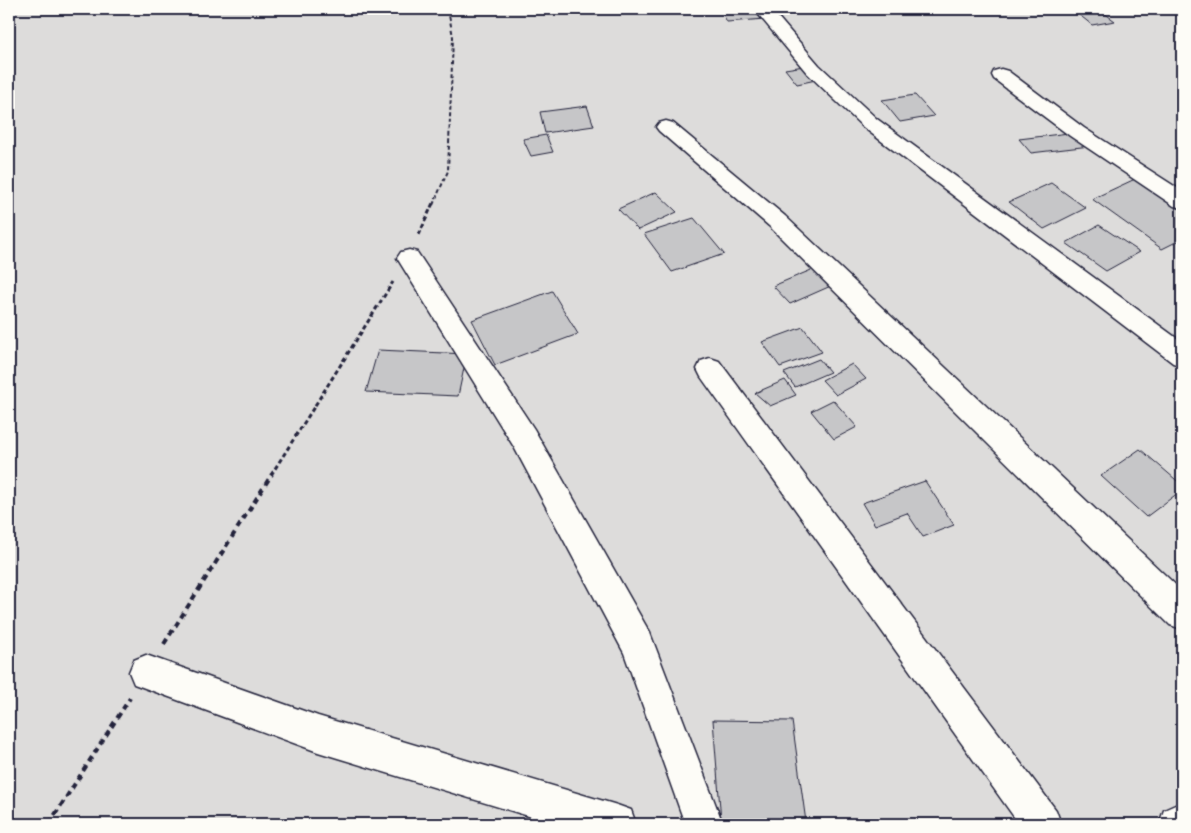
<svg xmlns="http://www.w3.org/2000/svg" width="1191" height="833" viewBox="0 0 1191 833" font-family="'Gochi Hand',sans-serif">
<rect width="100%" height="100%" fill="#fdfcf7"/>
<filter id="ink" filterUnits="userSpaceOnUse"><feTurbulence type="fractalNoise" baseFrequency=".02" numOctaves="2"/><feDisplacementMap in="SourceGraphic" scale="10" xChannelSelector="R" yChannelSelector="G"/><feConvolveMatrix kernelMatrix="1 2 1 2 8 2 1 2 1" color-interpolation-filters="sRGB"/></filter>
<g filter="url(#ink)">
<path fill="#dddcdb" stroke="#807f8b" d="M9,9H1182V824H9Z"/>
<path fill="#c6c6c8" stroke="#22223b" d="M759,9L765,19L727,22L721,10Z
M1100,10L1115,21L1092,25L1077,13Z
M804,66L816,80L797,84L785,69Z
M915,95L934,116L900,122L882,100Z
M587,106L594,126L545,133L540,112Z
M1077,132L1090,146L1031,153L1019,139Z
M546,135L553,152L531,156L523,139Z
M1135,179L1182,210V239L1162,249L1092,199Z
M1051,183L1086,208L1044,229L1009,202Z
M656,192L677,212L638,230L618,209Z
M694,218L724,254L672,272L644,234Z
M1099,225L1140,252L1106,271L1066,243Z
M816,268L833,285L790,304L773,286Z
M552,291L578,334L495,365L472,320Z
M803,327L822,352L780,367L762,342Z
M378,350L467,354L458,396L366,392Z
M819,359L830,372L795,387L784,373Z
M852,364L866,379L836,395L822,380Z
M785,380L796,395L770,406L755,393Z
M833,400L857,427L834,439L811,411Z
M1140,449L1182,485V490L1146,517L1101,476Z
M925,481L954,525L923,537L907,513L875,525L862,503Z
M713,720L792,721L806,822L721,821Z"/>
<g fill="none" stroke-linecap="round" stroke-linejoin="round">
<defs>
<path id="minor" d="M754,9H771L819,65L877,119L1182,342V366L1173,363L863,127L807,73Z
M1001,69L1008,71L1084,128L1182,191V208L1174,206L1070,136L994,79L992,75L994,71Z
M666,121L673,123L785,216L1182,591V629L1170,625L769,226L659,131L656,127L659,123Z
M409,250L417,252L534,429L650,633L723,824H685L624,653L514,447L397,258L401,252Z
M710,358L719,361L1056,810L1061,824H1019L701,377L697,369L701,361Z
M146,655L318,716L617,805L631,810L636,824H555L318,752L134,684L129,672L134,660Z
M1182,802V824H1159L1164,810Z"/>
</defs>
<use href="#minor" stroke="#22223b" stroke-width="3"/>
<path stroke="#22223b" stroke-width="2" stroke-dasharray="4 2.5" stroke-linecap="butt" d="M433,205L448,171L453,37L448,9"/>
<path stroke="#22223b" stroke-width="3" stroke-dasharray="4.5 3" stroke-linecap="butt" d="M419,235L433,203
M271,475L393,282"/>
<path stroke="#22223b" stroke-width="4" stroke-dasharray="6 4.5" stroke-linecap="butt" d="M164,644L272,474
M49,824L130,698"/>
<use href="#minor" fill="#fdfcf7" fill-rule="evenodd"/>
</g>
</g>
<rect width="1191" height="833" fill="none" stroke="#fdfcf7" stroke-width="30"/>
<rect x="15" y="15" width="1161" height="803" fill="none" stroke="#22223b" stroke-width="2" filter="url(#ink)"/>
</svg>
